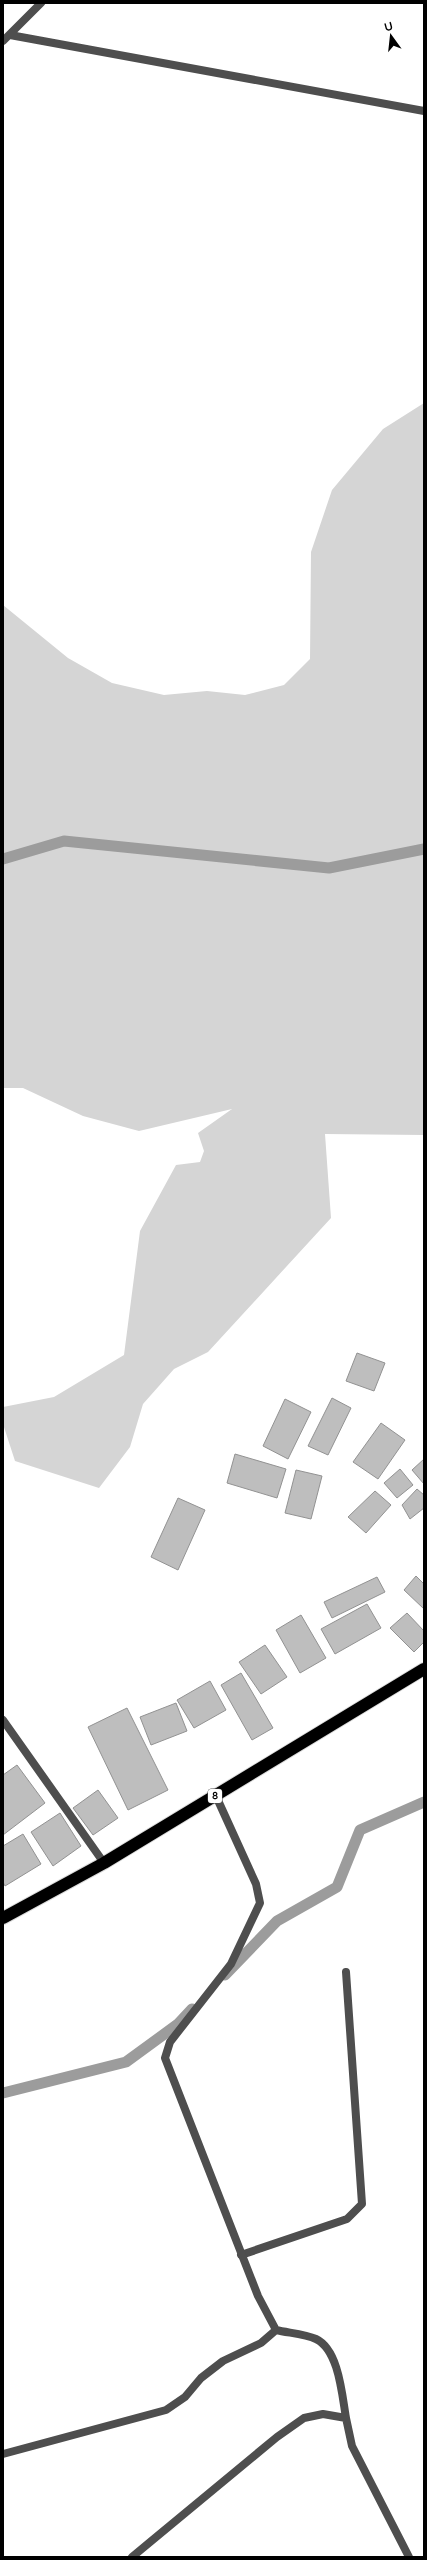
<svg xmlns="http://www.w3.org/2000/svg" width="427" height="2560" viewBox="0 0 427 2560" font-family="'Varela Round',sans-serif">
<rect width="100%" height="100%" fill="#fff"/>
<path fill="#d5d5d5" d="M424,403V1135L325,1134L331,1218L208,1352L174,1369L143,1404L130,1447L99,1488L15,1461L3,1424V1407L54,1397L124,1355L140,1231L176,1165L200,1162L204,1151L198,1133L232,1109L139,1131L83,1116L23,1088H3V605L68,658L112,683L164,695L207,691L245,695L284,685L310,659L311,552L332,490L383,429Z"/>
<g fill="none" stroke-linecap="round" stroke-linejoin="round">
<path stroke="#9c9c9c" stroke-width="11" d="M3,859L64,841L329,868L424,849
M225,1975L277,1921L337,1887L360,1830L424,1802
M3,2093L126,2062L178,2024L192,2009"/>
</g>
<path fill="#bebebe" stroke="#929292" d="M357,1353L385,1363L374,1391L346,1381Z
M332,1398L351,1408L328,1455L308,1446Z
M285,1399L311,1412L288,1459L263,1446Z
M381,1423L405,1440L378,1479L353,1462Z
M235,1454L286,1469L277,1498L227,1483Z
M424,1459V1484L412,1470Z
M400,1469L413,1485L397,1498L384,1483Z
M296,1470L322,1476L311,1519L285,1513Z
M417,1489L424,1495V1508L410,1519L402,1505Z
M375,1491L391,1505L366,1533L348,1517Z
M178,1498L205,1510L178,1570L151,1557Z
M416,1576L424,1584V1609L404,1590Z
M377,1577L385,1592L332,1618L324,1602Z
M367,1604L381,1628L335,1654L321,1629Z
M407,1613L424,1631V1642L414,1652L390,1628Z
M301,1615L326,1658L300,1673L276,1630Z
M265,1645L287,1677L261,1694L239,1662Z
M241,1673L273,1728L252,1740L221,1685Z
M210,1681L226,1710L194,1728L177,1700Z
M176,1703L187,1731L151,1745L140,1717Z
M127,1708L168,1790L128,1810L88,1727Z
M17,1765L45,1803L3,1835V1775Z
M98,1790L118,1818L93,1835L73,1808Z
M60,1813L81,1846L53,1866L31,1832Z
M23,1834L41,1864L5,1886L3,1882V1846Z"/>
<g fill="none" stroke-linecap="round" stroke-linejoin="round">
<defs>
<path id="highway" d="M3,1918L104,1863L424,1669"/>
</defs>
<use href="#highway" stroke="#dbdbdb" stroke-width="14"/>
<path stroke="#4e4e4e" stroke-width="8" d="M241,2255L347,2219L362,2204L346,1972"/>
<path stroke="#4e4e4e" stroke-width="8" d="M10,35L424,111
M3,41L41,3
M3,1720L104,1863
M216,1796L256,1884L260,1903L231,1964L170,2042L165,2058L258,2296L276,2330C289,2333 305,2334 316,2339C339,2350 342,2395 346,2418
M3,2454L166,2410L185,2397L201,2378L223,2361L261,2343L276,2330
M132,2557L277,2437L304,2418L323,2414L346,2418L352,2446L409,2557"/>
<use href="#highway" stroke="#000" stroke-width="12"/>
</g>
<g text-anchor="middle" stroke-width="4" stroke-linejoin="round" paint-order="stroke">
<rect fill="#fff" stroke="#4c4c4c" stroke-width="1" x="208" y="1789" width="14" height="14" rx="3"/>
<g font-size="9" font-weight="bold" fill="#000">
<text x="215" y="1799">8</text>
</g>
</g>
<rect width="427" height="2560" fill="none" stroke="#000000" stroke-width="8"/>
<g transform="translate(391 36) rotate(345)" stroke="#ffffff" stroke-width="3" paint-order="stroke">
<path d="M0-3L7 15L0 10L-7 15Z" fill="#000000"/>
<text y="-6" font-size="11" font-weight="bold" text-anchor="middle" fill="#000000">U</text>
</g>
</svg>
